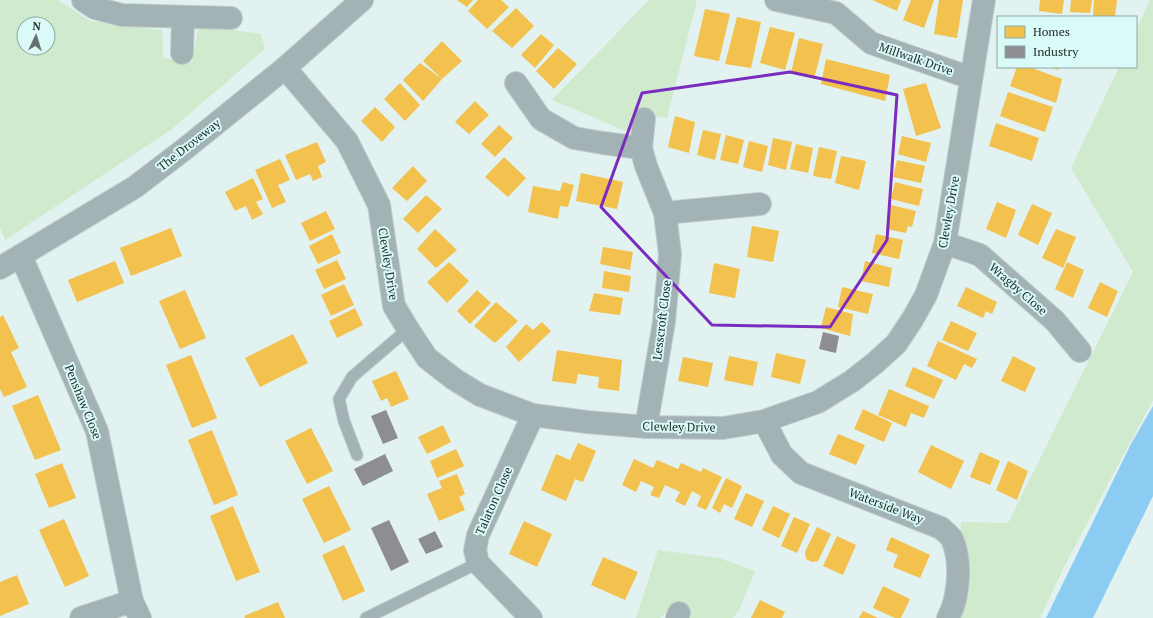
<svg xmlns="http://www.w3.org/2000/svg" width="1153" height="618" viewBox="0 0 1153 618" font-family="'PT Serif',serif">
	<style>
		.green { fill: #cfeacd; fill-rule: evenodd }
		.water { fill: #8cccf3 }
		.homes { fill: #f2c14e }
		.industry { fill: #8d8d92 }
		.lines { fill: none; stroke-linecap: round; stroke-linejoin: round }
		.service-casing { stroke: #c0cdcc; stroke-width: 13 }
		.minor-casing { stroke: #c0cdcc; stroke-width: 24 }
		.tertiary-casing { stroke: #c0cdcc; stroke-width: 24 }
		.service { stroke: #a2b2b5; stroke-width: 11 }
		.minor { stroke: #a2b2b5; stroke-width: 22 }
		.tertiary { stroke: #a2b2b5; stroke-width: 22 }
		.marked { fill: none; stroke: #7b2cbf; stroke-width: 3; stroke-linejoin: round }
		.labels { text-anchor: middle; stroke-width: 4; stroke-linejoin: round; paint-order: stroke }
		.street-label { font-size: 12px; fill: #202c2b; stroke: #d9faf6 }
	</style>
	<rect width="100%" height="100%" fill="#e1f2f0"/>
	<path class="green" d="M0,0H58L90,21L162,30L163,58L192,62L199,25L261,34L265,49L172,129L5,240L0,227ZM24,24H48V48H24Z
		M649,0H697L667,118L658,117L635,109L626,131L552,100Z
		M1150,0H1153V400L1066,563L1040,618H955L957,615L961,522L1008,523L1133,272L1071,168L1119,67H1136V30Z
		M658,550L719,558L755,571L740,608L733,618H690L684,608L673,606L660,618H636Z"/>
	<path class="water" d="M1153,406V496L1093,618H1046L1131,444Z"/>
	<path class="homes" d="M457,0H473L467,7Z
		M478,0H501L509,7L487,29L468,11Z
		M872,0H901L897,11Z
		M911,0H934L924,28L903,20Z
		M939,0H963L957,38L934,34Z
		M1040,0H1064L1062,14L1039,11Z
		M1071,0H1092L1090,13L1070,12Z
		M1094,0H1117L1115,17H1093Z
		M516,8L534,26L512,48L492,31Z
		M705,9L730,14L719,61L694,56Z
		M737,17L761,22L751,68L725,64Z
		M770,27L795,33L785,70L760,63Z
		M541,34L554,45L535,68L521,55Z
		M799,38L823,44L814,79L791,73Z
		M442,41L462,61L442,79L423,61Z
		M558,48L577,64L554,89L536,71Z
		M826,59L890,75L885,101L821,84Z
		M420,63L442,79L423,101L403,80Z
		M1017,67H1029L1062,79L1056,103L1010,86Z
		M1049,67H1059L1058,70Z
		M400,83L420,105L405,121L384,99Z
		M926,83L941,128L916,136L903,89Z
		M1008,92L1053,107L1045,132L1000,116Z
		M475,101L489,115L469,134L455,122Z
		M375,107L395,127L382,142L361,121Z
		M675,116L695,122L689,153L668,147Z
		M996,123L1039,138L1032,161L989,146Z
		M499,125L513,138L495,157L481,144Z
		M703,130L721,134L715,160L697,155Z
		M726,135L744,140L738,164L720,160Z
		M902,136L931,143L926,162L898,154Z
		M773,138L792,142L786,170L768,165Z
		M749,141L768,146L762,172L743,167Z
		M317,142L326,162L318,166L322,177L313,181L310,174L296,180L285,155Z
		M796,144L813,148L808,173L790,169Z
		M819,147L837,151L831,179L813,176Z
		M841,156L866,161L859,190L835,183Z
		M504,157L526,178L508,197L485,177Z
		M280,159L290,180L278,185L286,202L272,208L255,170Z
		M897,160L925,166L921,183L893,177Z
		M413,166L427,181L407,201L392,188Z
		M581,173L623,182L617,209L576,201Z
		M253,178L263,199L256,202L263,214L252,220L246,206L235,211L225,192Z
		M563,182L574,185L568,207L560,206L558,219L528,212L533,186L560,191Z
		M895,182L923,189L919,206L891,199Z
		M426,195L442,209L418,233L403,219Z
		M997,202L1016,210L1006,238L986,229Z
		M1032,204L1052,213L1038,245L1018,235Z
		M891,205L916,211L912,227L908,226L906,233L886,229Z
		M326,211L335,229L310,241L301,223Z
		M752,226L779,231L773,262L747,257Z
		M171,228L182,256L131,276L120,248Z
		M435,229L457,250L436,268L417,249Z
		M1056,229L1076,237L1063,268L1042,258Z
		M332,234L341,253L318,264L309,246Z
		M876,234L903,240L899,259L872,253Z
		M603,247L633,252L630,270L600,264Z
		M337,260L346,279L324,289L315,270Z
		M115,261L124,283L77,302L68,280Z
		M865,261L892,268L889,287L861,281Z
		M449,262L469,281L447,303L427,282Z
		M1067,262L1084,270L1073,298L1055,289Z
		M714,263L740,269L735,298L709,293Z
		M604,271L631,276L629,292L602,288Z
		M1100,282L1118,291L1107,317L1088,308Z
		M344,284L354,305L331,316L321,295Z
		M842,287L873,294L868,314L838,307Z
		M966,287L997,302L992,314L986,311L983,318L957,306Z
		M185,290L206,338L180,349L159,301Z
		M477,290L491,303L470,324L457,311Z
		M594,293L623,298L620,315L589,311Z
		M496,302L518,321L495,343L474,326Z
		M826,307L853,314L850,336L821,328Z
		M355,308L363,325L337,338L329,321Z
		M3,315L19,348L11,352L27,387L4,397L0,389V317Z
		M951,321L977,333L968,351L942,340Z
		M542,322L551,331L519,362L506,347L526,324L533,330Z
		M293,334L308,363L260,387L245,358Z
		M938,341L977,359L972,368L964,364L956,380L927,366Z
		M557,350L622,360L619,391L598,388L599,377L578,374L576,384L552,381Z
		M776,353L806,360L800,384L771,377Z
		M191,355L217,418L192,428L166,365Z
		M729,356L758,362L753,386L724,380Z
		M1013,356L1036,368L1025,392L1001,381Z
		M683,357L713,363L708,387L678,381Z
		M913,367L943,380L934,399L905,386Z
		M396,371L409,399L391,407L387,398L381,401L372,381Z
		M889,389L929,406L924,418L911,413L906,427L878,415Z
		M38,395L61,450L35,460L12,406Z
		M863,409L892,423L884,442L854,429Z
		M443,425L451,442L427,454L418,437Z
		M311,428L333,471L307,484L285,441Z
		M212,430L238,495L214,505L188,440Z
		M838,434L865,445L856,465L829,454Z
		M578,443L596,451L583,482L575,479L566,501L541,490L556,454L570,460Z
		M931,445L964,461L951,489L918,472Z
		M456,449L464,466L437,478L430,461Z
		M980,452L1000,461L990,485L970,477Z
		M634,459L653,468L657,460L678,469L681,463L701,472L703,468L722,477L706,510L697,506L701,496L692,491L685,506L675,501L680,492L665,485L659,498L650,495L654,487L641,481L636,492L622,485Z
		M1008,461L1028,471L1017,500L996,490Z
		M62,463L76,498L49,508L35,474Z
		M457,474L465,494L459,497L465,510L439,521L427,494L442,488L439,481Z
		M726,478L742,486L732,508L724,504L720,513L712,508Z
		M329,486L351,530L324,543L302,499Z
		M746,493L764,501L752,527L734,519Z
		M233,506L260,572L236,581L210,516Z
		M773,506L790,514L779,538L762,530Z
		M794,517L810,524L797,553L781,546Z
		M64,519L89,576L65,587L39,530Z
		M524,521L552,534L537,567L509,554Z
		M817,527L831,534L818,561L812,562L806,559L805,552Z
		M837,536L856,545L843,575L823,566Z
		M891,537L930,555L920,578L893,567L898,555L886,550Z
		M344,545L365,591L343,601L322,555Z
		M603,557L638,572L625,600L591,585Z
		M17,575L29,604L0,616V582Z
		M883,586L910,599L901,618H895L873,608Z
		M760,600L785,612L782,618H751Z
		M278,602L285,618H245L244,616Z
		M863,611L878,618H859Z"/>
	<path class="industry" d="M823,332L839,336L836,353L819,349Z
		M386,410L398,438L383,444L371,416Z
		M385,454L393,471L363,486L354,469Z
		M389,520L409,562L391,571L371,528Z
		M435,531L443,547L426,554L418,539Z"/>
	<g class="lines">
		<g class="service-casing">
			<path id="service" d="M357,455L344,421L339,399L352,377L408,329
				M366,618L478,563"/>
		</g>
		<g class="minor-casing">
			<path id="minor" d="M83,0L95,8L122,15L231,18
				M776,0L836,13L871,43L971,78
				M182,53L183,17
				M285,68L347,141L379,205L394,306L408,329L427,358L454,379L480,395L533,415L587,422L646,427L723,428L764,421L818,402L852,381L875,363L896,344L912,320L926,295L945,243L984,0
				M516,83L541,119L574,138L603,143L641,148L646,166L665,213L670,254L664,322L646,427
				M641,148L644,119
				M665,213L760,204
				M945,243L980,255L1055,321L1080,351
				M21,256L97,431L132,601L140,618
				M764,421L782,455L801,473L941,528C945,532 950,535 952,539C962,561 959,598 948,618
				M81,618L132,601
				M531,618L478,563L475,550L478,535L533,415
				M677,618L679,613"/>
		</g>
		<g class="tertiary-casing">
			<path id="tertiary" d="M0,268L135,187L186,148L285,68L362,0"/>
		</g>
		<use href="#service" class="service"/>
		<use href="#minor" class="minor"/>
		<use href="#tertiary" class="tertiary"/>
	</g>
	<path class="marked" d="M790,72L897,95L887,240L830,327L712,325L601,207L642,93Z"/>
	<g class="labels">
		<g class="street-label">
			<text transform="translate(916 59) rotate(19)" y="4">Millwalk Drive</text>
			<text transform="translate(189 145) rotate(-38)" y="4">The Droveway</text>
			<text transform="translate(949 212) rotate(-80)" y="4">Clewley Drive</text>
			<text transform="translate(388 264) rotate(81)" y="4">Clewley Drive</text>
			<text transform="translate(1018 289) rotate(41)" y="4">Wragby Close</text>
			<text transform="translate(662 320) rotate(-83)" y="4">Lesscroft Close</text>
			<text transform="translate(83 402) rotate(68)" y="4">Penshaw Close</text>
			<text transform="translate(679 427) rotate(1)" y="4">Clewley Drive</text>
			<text transform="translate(494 501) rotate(-66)" y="4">Talaton Close</text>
			<text transform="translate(886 506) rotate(21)" y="4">Waterside Way</text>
		</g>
	</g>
	<rect x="997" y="16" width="140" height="52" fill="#d9faf6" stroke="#8fa8a5"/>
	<rect x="1005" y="26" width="20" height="12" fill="#f2c14e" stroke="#8fa8a5"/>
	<text x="1033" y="36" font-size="12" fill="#202c2b">Homes</text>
	<rect x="1005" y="46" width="20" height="12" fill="#8d8d92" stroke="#8fa8a5"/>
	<text x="1033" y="56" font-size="12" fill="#202c2b">Industry</text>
	<g transform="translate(36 36) rotate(4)"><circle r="19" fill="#d9faf6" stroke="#8fa8a5"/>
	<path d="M0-3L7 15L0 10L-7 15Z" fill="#647170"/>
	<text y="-6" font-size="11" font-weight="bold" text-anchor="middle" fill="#202c2b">N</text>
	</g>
</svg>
